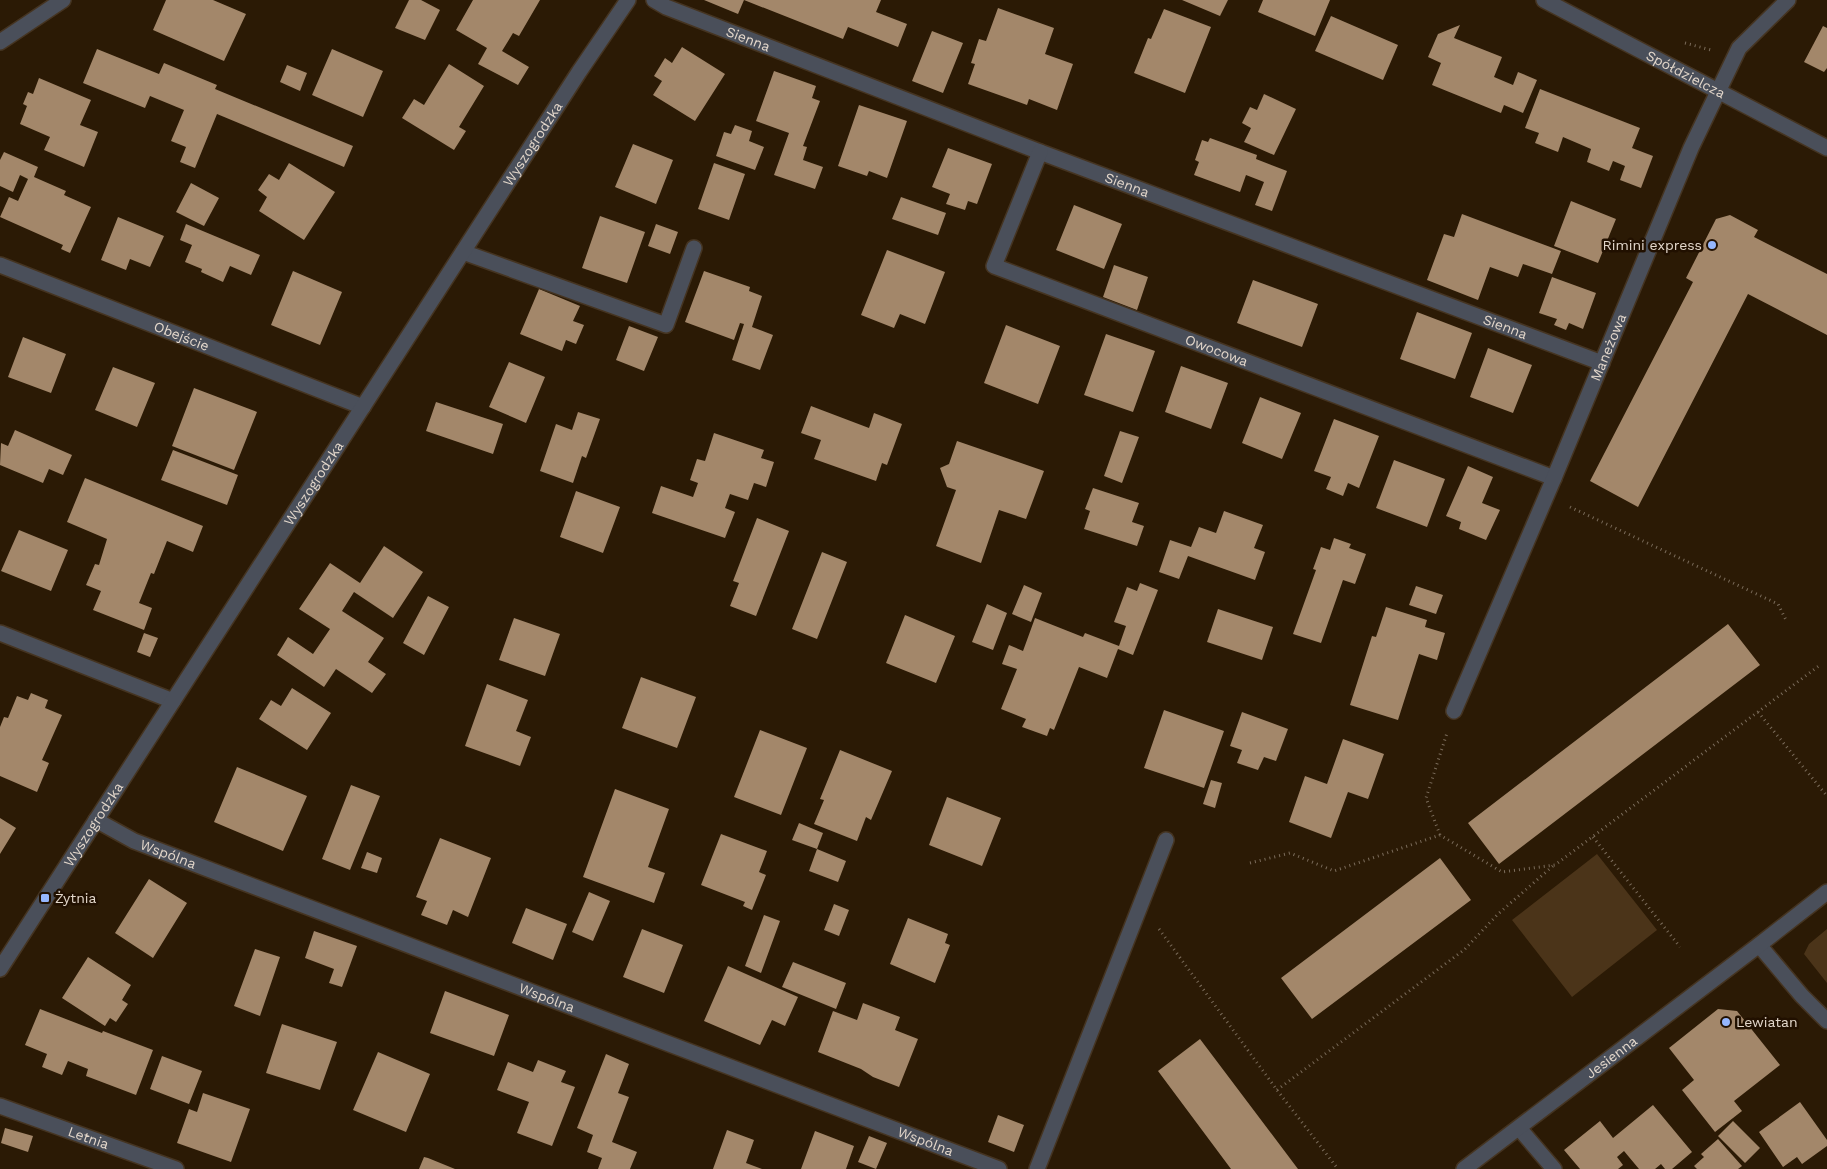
<svg xmlns="http://www.w3.org/2000/svg" width="1827" height="1169" viewBox="0 0 1827 1169" font-family="'Work Sans',sans-serif">
	<style>
		.green { fill: #4b3419 }
		.building { fill: #a3876a }
		.lines { fill: none; stroke-linecap: round; stroke-linejoin: round }
		.minor-casing { stroke: #453421; stroke-width: 18 }
		.path { stroke: #7b6c5b; stroke-width: 3; stroke-dasharray: 1 4; stroke-linecap: butt }
		.minor { stroke: #4a4f5a; stroke-width: 15 }
		.poi-dot { fill: #95b6fd; stroke: #211000; stroke-width: 2 }
		.labels { text-anchor: middle; stroke-width: 5; stroke-linejoin: round; paint-order: stroke }
		.street-label { font-size: 14px; fill: #e3d7cb; stroke: #211000 }
		.poi-label { font-size: 14px; fill: #e3d7cb; stroke: #211000; text-anchor: start }
	</style>
	<rect width="100%" height="100%" fill="#2b1a05"/>
	<path class="green" d="M1597,854L1657,930L1572,997L1512,920Z
		M1827,929V983L1804,954L1809,944Z"/>
	<path class="building" d="M166,0H213L246,14L224,61L153,30Z
		M409,0H421L440,10L425,40L395,28Z
		M473,0H540L519,36L513,33L502,51L529,67L518,85L478,64L487,48L456,30Z
		M704,0H881L876,12L907,24L898,47L848,27L843,39L744,0L738,14Z
		M1182,0H1228L1220,16Z
		M1263,0H1330L1315,36L1258,12Z
		M998,8L1054,28L1045,54L1073,64L1057,110L1029,99L1027,105L968,84L975,64L971,63L979,39L986,41Z
		M1164,9L1211,27L1185,93L1134,73L1148,38L1151,39Z
		M1331,16L1398,45L1383,80L1315,51Z
		M1460,25L1454,38L1502,57L1494,77L1513,85L1518,72L1537,80L1523,113L1504,105L1501,113L1432,85L1441,63L1428,57L1438,34Z
		M1823,26L1827,28V68L1824,72L1804,62Z
		M932,31L963,43L943,93L912,81Z
		M682,47L725,74L695,121L653,95L662,81L654,76L665,58L672,63Z
		M97,49L159,74L164,63L217,85L215,89L353,146L344,167L217,114L195,168L180,162L186,147L171,141L184,110L150,96L145,108L83,83Z
		M332,49L383,71L363,117L312,95Z
		M449,64L484,86L459,127L466,131L454,150L402,118L414,99L424,105Z
		M287,65L307,73L300,91L280,82Z
		M774,71L816,86L812,98L820,101L803,146L807,147L803,160L823,167L815,189L774,175L789,133L756,121Z
		M39,78L91,100L80,125L98,132L84,167L44,150L50,137L20,124L27,106L23,104L28,92L33,94Z
		M1540,89L1640,128L1632,148L1653,156L1641,188L1620,180L1625,166L1613,161L1609,171L1587,162L1591,149L1563,137L1558,152L1535,143L1539,133L1525,128Z
		M1264,94L1296,109L1274,155L1244,142L1251,128L1242,123L1250,107L1257,110Z
		M859,105L907,121L887,178L869,171L867,176L838,166Z
		M735,125L752,131L749,141L764,147L755,170L716,156L724,132L731,134Z
		M1210,138L1257,155L1256,159L1287,171L1272,211L1255,205L1264,182L1246,175L1240,192L1194,175L1199,162L1195,160L1202,140L1208,142Z
		M633,144L673,160L656,204L615,187Z
		M948,148L992,164L977,204L968,201L965,210L946,204L950,194L932,187Z
		M4,152L38,167L34,177L66,191L64,195L91,207L70,253L61,249L63,245L0,217L9,197L18,201L28,179L20,175L13,192L0,186V160Z
		M289,163L335,192L304,240L259,211L267,197L258,190L269,174L279,180Z
		M714,163L745,174L729,220L698,209Z
		M191,183L219,198L204,226L176,212Z
		M901,197L946,213L938,235L892,219Z
		M1571,201L1616,219L1598,263L1554,246Z
		M1074,205L1122,224L1104,269L1056,250Z
		M1462,214L1561,251L1552,274L1523,264L1518,277L1490,267L1478,300L1427,280L1444,234L1454,237Z
		M1730,215L1758,230L1754,237L1827,274V335L1748,294L1638,507L1590,481L1693,282L1686,278L1716,219Z
		M600,216L645,232L627,283L582,268Z
		M118,217L164,236L150,267L130,259L126,270L101,260Z
		M186,224L260,255L251,275L230,266L223,282L201,272L202,269L185,262L192,245L180,240Z
		M656,224L678,232L670,254L648,246Z
		M887,250L945,272L925,324L900,314L894,328L861,315Z
		M1114,265L1148,277L1137,310L1103,297Z
		M293,271L342,292L320,345L271,325Z
		M704,271L750,287L749,291L762,296L752,327L773,335L760,370L732,360L744,324L740,323L734,340L685,322Z
		M1552,277L1596,293L1583,329L1569,323L1566,330L1554,325L1557,319L1539,313Z
		M1253,280L1318,304L1302,347L1237,323Z
		M539,289L580,306L573,321L584,325L576,344L566,340L562,351L520,334Z
		M1417,312L1472,333L1455,379L1400,359Z
		M1006,325L1060,346L1038,404L984,383Z
		M629,326L658,337L644,371L616,360Z
		M1106,334L1155,351L1133,412L1084,395Z
		M23,337L66,354L51,393L8,377Z
		M1488,348L1532,365L1513,413L1470,397Z
		M509,362L545,377L526,423L489,407Z
		M1181,366L1228,383L1211,429L1165,412Z
		M113,367L155,383L137,427L95,410Z
		M194,388L257,412L234,470L172,446Z
		M1260,397L1301,413L1282,459L1242,443Z
		M436,402L503,424L493,454L426,431Z
		M811,406L869,428L874,413L902,424L887,465L882,463L876,481L814,459L821,440L801,433Z
		M578,412L600,419L586,458L582,456L573,483L540,471L556,424L572,430Z
		M1334,419L1379,436L1359,488L1348,483L1343,496L1326,489L1331,477L1314,471Z
		M15,430L72,455L63,475L49,469L43,483L0,465L1,443L8,446Z
		M1120,431L1139,437L1122,483L1104,476Z
		M714,433L764,450L761,458L774,462L766,487L754,483L748,500L730,494L725,508L735,512L725,538L652,513L661,486L693,497L698,483L690,480L697,459L705,461Z
		M957,441L1044,471L1026,519L999,510L981,563L936,546L956,490L947,487L940,468L949,464Z
		M173,450L238,475L227,505L161,480Z
		M1394,460L1445,479L1427,527L1376,508Z
		M1468,466L1493,477L1482,503L1500,510L1486,540L1459,529L1461,522L1446,516Z
		M85,478L203,526L193,552L167,541L154,574L151,573L139,603L152,608L144,630L93,610L101,591L86,585L95,564L99,565L107,539L67,522Z
		M1093,488L1139,503L1132,522L1144,526L1137,546L1084,529L1090,511L1085,509Z
		M576,491L620,507L603,553L560,537Z
		M1224,511L1263,525L1254,548L1265,552L1255,580L1188,556L1179,579L1159,572L1170,540L1191,547L1199,527L1216,533Z
		M757,518L789,531L756,616L730,606L739,583L733,581Z
		M19,530L68,550L51,591L1,571Z
		M1334,538L1351,544L1349,548L1366,554L1355,584L1343,580L1321,643L1293,634L1316,570L1313,569L1321,547L1330,550Z
		M384,546L423,572L393,618L354,592L342,611L384,638L368,662L386,674L372,693L336,669L324,687L277,655L288,637L313,654L330,629L299,609L330,563L360,583Z
		M822,552L847,562L817,639L792,629Z
		M1140,583L1158,590L1133,655L1118,649L1107,678L1079,667L1054,730L1050,728L1047,736L1022,727L1026,719L1001,709L1017,669L1002,664L1009,645L1023,651L1035,618L1083,637L1085,633L1119,646L1126,626L1114,622L1127,587L1137,591Z
		M1024,585L1042,593L1031,622L1012,614Z
		M1416,586L1443,595L1436,614L1409,605Z
		M428,596L449,607L424,655L403,643Z
		M987,604L1007,613L993,650L972,642Z
		M1386,607L1427,620L1425,627L1445,633L1437,660L1419,654L1398,720L1350,705L1372,636L1376,637Z
		M1218,609L1273,627L1262,660L1207,642Z
		M905,615L955,636L936,683L886,663Z
		M514,618L560,634L545,676L499,660Z
		M1728,624L1760,665L1499,864L1468,823Z
		M144,633L158,638L150,657L137,652Z
		M641,677L696,697L677,748L622,728Z
		M487,684L528,700L516,731L531,737L520,766L465,746Z
		M292,688L331,713L307,750L259,719L271,700L281,706Z
		M31,693L48,700L45,708L62,715L42,760L49,763L37,792L0,776V727L4,717L8,718L17,696L28,700Z
		M1164,710L1224,731L1204,788L1144,768Z
		M1242,712L1288,729L1276,761L1264,757L1258,770L1237,763L1242,750L1230,746Z
		M760,730L807,748L781,815L734,797Z
		M1343,739L1384,754L1368,799L1348,792L1331,838L1289,822L1305,776L1327,784Z
		M840,750L892,771L871,820L866,817L857,841L814,824L824,800L820,799Z
		M237,767L307,796L283,851L214,822Z
		M1211,780L1222,783L1215,808L1203,804Z
		M351,785L380,796L350,870L322,859Z
		M615,789L669,809L648,867L665,873L654,903L583,877Z
		M947,797L1001,818L982,866L929,845Z
		M0,818L16,828L0,854Z
		M799,823L823,833L817,849L792,840Z
		M721,834L767,851L759,872L766,875L752,910L743,906L745,902L701,885Z
		M440,838L491,858L468,917L453,910L447,925L421,915L427,901L416,897Z
		M817,849L846,861L838,882L809,871Z
		M367,852L382,858L377,873L361,868Z
		M1440,858L1471,900L1312,1019L1281,978Z
		M149,879L187,903L153,958L115,933Z
		M589,892L610,901L593,941L572,932Z
		M834,904L849,910L839,936L824,930Z
		M526,908L567,924L553,960L512,943Z
		M764,915L780,921L761,973L745,966Z
		M908,918L948,934L945,943L950,945L935,983L890,964Z
		M642,929L683,945L664,993L623,977Z
		M314,931L357,946L342,987L329,983L334,969L305,958Z
		M255,949L280,957L260,1016L234,1006Z
		M88,957L131,985L122,1000L128,1004L116,1022L110,1018L105,1026L62,998Z
		M793,962L846,983L836,1009L782,987Z
		M728,966L798,997L785,1026L772,1020L760,1045L704,1021Z
		M445,991L509,1015L494,1056L430,1033Z
		M863,1003L900,1017L895,1030L918,1039L899,1087L873,1077L861,1069L818,1052L833,1011L857,1020Z
		M40,1009L102,1033L103,1031L153,1050L136,1095L86,1076L88,1069L68,1061L62,1075L42,1067L47,1054L25,1045Z
		M1718,1009L1737,1011L1780,1065L1734,1101L1742,1111L1715,1132L1682,1090L1694,1080L1669,1048Z
		M282,1024L337,1042L320,1090L266,1073Z
		M1200,1039L1298,1169H1231L1158,1071Z
		M378,1052L430,1074L406,1132L353,1110Z
		M606,1054L629,1064L618,1093L629,1097L612,1142L637,1152L630,1169H598L602,1158L587,1152L593,1135L577,1128Z
		M162,1056L202,1071L189,1104L150,1089Z
		M538,1060L566,1071L561,1082L575,1087L552,1146L517,1133L529,1102L497,1090L508,1062L533,1072Z
		M203,1093L250,1109L231,1162L177,1143L189,1109L197,1112Z
		M1800,1102L1827,1140V1146L1802,1164L1797,1157L1783,1167L1759,1132Z
		M1653,1105L1692,1152L1672,1169H1665L1661,1164L1655,1169H1639L1624,1151L1617,1157L1623,1165L1618,1169H1580L1564,1150L1600,1121L1613,1138Z
		M998,1115L1024,1125L1014,1152L988,1142Z
		M1733,1121L1760,1148L1745,1163L1718,1136Z
		M5,1128L33,1136L28,1152L1,1143Z
		M727,1130L754,1140L746,1163L762,1169H713Z
		M815,1131L854,1146L846,1169H801Z
		M869,1136L887,1143L876,1169L858,1162Z
		M1718,1139L1742,1166L1738,1169H1697L1694,1166L1704,1157L1701,1154Z
		M424,1157L428,1158L455,1169H419Z"/>
	<g class="lines">
		<g class="minor-casing">
			<g id="minor">
				<path id="s1" d="M654,0L666,7L1040,152L1602,363"/>
				<path id="s2" d="M1544,0L1827,148"/>
				<path d="M0,42L63,0"/>
				<path id="s3" d="M1040,152L994,266L1554,478"/>
				<path d="M463,252L666,325L694,248"/>
				<path id="s4" d="M0,265L363,407"/>
				<path d="M0,633L173,701"/>
				<path id="s5" d="M1454,711L1554,478L1691,148L1739,48L1788,0"/>
				<path id="s6" d="M96,820L134,841L999,1169"/>
				<path d="M1759,945L1802,996L1827,1021"/>
				<path id="s7" d="M0,969L579,72L628,0"/>
				<path id="s8" d="M0,1106L176,1169"/>
				<path d="M1519,1128L1554,1169"/>
				<path d="M1037,1169L1166,840"/>
				<path id="s9" d="M1464,1169L1759,945L1827,892"/>
			</g>
		</g>
		<path class="path" d="M1685,43L1711,50
			M1570,507L1778,604L1786,620
			M1758,712L1827,796
			M1440,835L1426,798L1447,733
			M1593,837L1680,947
			M1250,863L1290,853L1334,871L1440,835L1502,872L1555,865L1820,665
			M1159,929L1277,1090L1338,1169
			M1277,1090L1464,950L1498,914L1554,865"/>
		<use href="#minor" class="minor"/>
	</g>
	<g class="poi-dot">
		<circle cx="1712" cy="245" r="5"/>
		<rect x="40" y="893" width="10" height="10" rx="2.5"/>
		<circle cx="1726" cy="1022" r="5"/>
	</g>
	<g class="labels">
		<g class="street-label">
			<text dy="5" stroke="none"><textPath href="#s1" startOffset="102">Sienna</textPath></text>
			<text dy="5" stroke="none"><textPath href="#s2" startOffset="160">Spółdzielcza</textPath></text>
			<text dy="5" stroke="none"><textPath href="#s7" startOffset="982">Wyszogrodzka</textPath></text>
			<text dy="5" stroke="none"><textPath href="#s1" startOffset="508">Sienna</textPath></text>
			<text dy="5" stroke="none"><textPath href="#s1" startOffset="912">Sienna</textPath></text>
			<text dy="5" stroke="none"><textPath href="#s4" startOffset="195">Obejście</textPath></text>
			<text dy="5" stroke="none"><textPath href="#s5" startOffset="395">Maneżowa</textPath></text>
			<text dy="5" stroke="none"><textPath href="#s3" startOffset="361">Owocowa</textPath></text>
			<text dy="5" stroke="none"><textPath href="#s7" startOffset="578">Wyszogrodzka</textPath></text>
			<text dy="5" stroke="none"><textPath href="#s7" startOffset="172">Wyszogrodzka</textPath></text>
			<text dy="5" stroke="none"><textPath href="#s6" startOffset="80">Wspólna</textPath></text>
			<text dy="5" stroke="none"><textPath href="#s6" startOffset="485">Wspólna</textPath></text>
			<text dy="5" stroke="none"><textPath href="#s9" startOffset="185">Jesienna</textPath></text>
			<text dy="5" stroke="none"><textPath href="#s8" startOffset="94">Letnia</textPath></text>
			<text dy="5" stroke="none"><textPath href="#s6" startOffset="890">Wspólna</textPath></text>
		</g>
		<g class="poi-label">
			<text x="1702" y="250" text-anchor="end">Rimini express</text>
			<text x="55" y="903">Żytnia</text>
			<text x="1736" y="1027">Lewiatan</text>
		</g>
	</g>
</svg>
